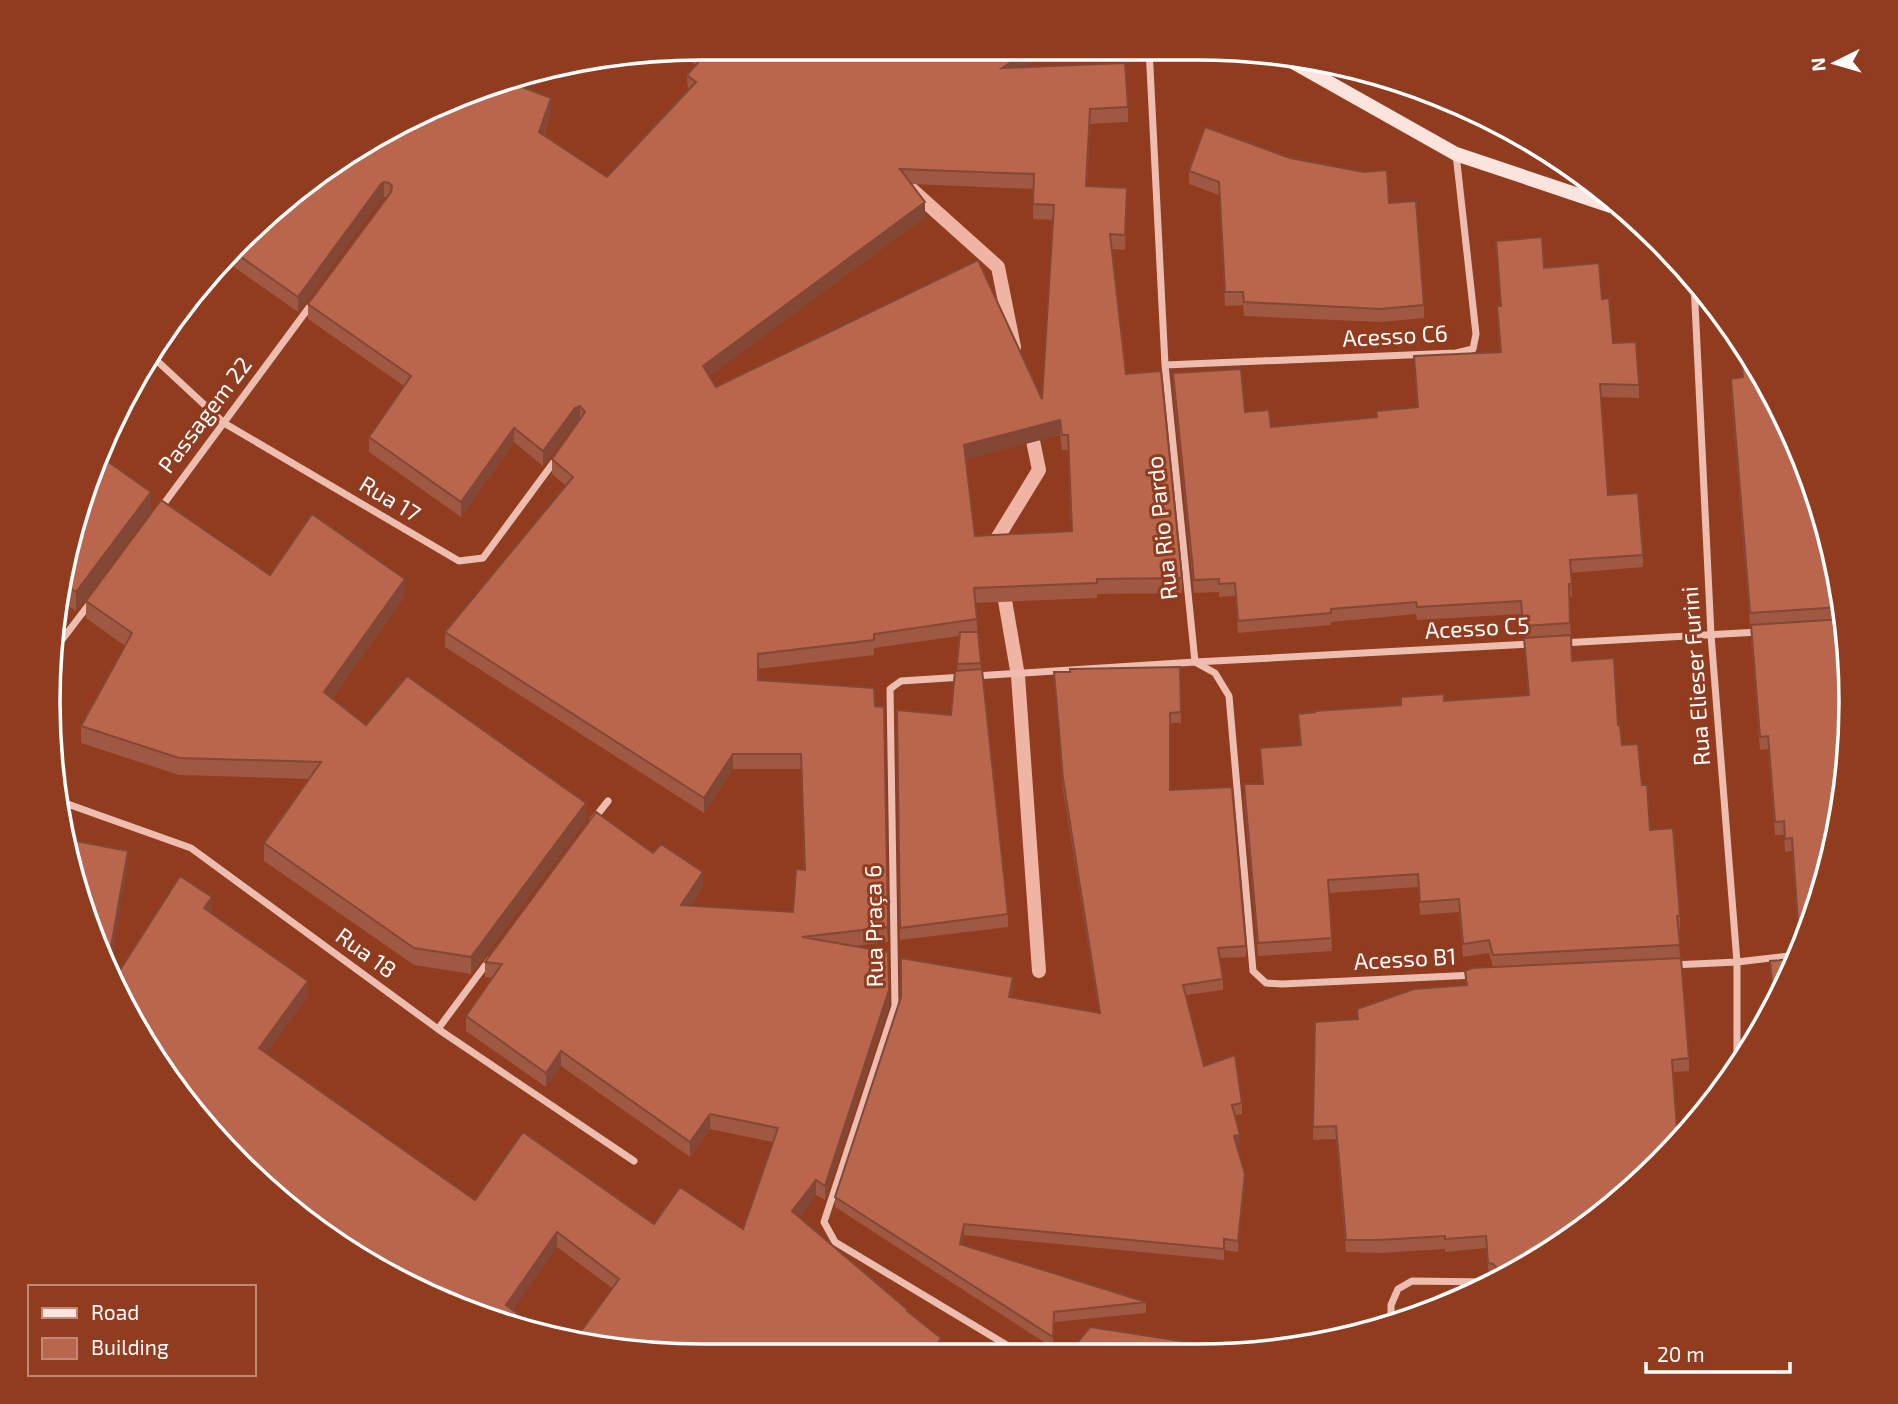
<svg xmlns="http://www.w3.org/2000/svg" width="1898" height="1404" viewBox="0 0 1898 1404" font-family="'Exo 2',sans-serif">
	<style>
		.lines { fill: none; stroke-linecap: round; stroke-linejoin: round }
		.stream { stroke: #efb4a4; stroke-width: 14 }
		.street { stroke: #edbeb0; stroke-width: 7 }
		.secondary { stroke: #fae4dd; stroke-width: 14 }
		.wall { fill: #9f5841; fill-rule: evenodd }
		.shaded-wall { fill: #824735 }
		.building { fill: #b9664c; stroke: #824735; stroke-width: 2; fill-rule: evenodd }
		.labels { text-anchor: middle; stroke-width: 6; stroke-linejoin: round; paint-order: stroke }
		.street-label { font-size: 23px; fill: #fff; stroke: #913b1f }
		.rim { fill: none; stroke: #fff; stroke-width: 3.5 }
	</style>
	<rect width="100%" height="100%" fill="#913b1f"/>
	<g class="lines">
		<path class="stream" d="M910,188L998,267L1014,347
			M996,552L995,542L1039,470L1030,426
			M1002,583L1018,676L1039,971"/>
		<path class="street" d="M1149,48L1165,365L1195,662
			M1312,72L1329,63
			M1694,283L1711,635L1737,962V1066
			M154,358L224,423L459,561L483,558L556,459
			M1165,365L1456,353L1473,349L1476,334L1456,154
			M160,509L313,302
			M1562,643L1759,632
			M55,649L90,603
			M1195,662L1215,673L1229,696L1253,971L1266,983L1282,984L1475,975
			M975,676L1195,662L1532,644
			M963,677L901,681L890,689L895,1006L824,1222L835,1242L1020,1353
			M62,802L191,848L438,1029L634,1161
			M593,820L608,801
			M1672,965L1737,962L1797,955
			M438,1029L490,959
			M1391,1322V1305L1398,1289L1412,1281L1490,1282"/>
		<path class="secondary" d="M1282,56L1456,154L1611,206"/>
	</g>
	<path class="wall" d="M702,47L1053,48L1025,67L1128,107V122L1090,124L1087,186L1127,203L1125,250L1112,249L1126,374L1182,578V593L1097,594V598L975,603L981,669L1008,914V927L900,940L897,710L951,715L957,671L959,636L874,648V655L758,669V680L875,706L888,942L853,946L889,1005L825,1200L816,1195L799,1217L908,1311L941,1353L612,1288L557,1247L271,1195L211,913L308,996L266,1053L475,1200L654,1224L743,1229L773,1142L710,1129L690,1157L561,1066L546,1087L466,1031V1016L493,978L485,977V962L703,887L691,905L793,912L804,870L801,769H733L704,813L445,647V632L566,486L552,474V459L578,422L575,423L543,466L514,442L461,517L369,452V437L404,386L308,319V304L387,197H384L381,199L298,312L224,260L239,239L515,85L551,113L544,134L607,177L688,90L687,75L696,65L674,51ZM912,184L1033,189V219L1053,220L1042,399L716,387L709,376L925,217ZM1060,435L1062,450H1068L1071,531L975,536L965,459Z
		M1189,171L1389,203L1424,305V318L1380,322L1244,316L1243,305L1225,306L1219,195L1189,184Z
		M1496,241L1602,299L1613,343L1639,385V398L1601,397L1608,495L1643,555V567L1571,573L1572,597H1569L1572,661L1618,725L1622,745L1642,785L1650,830L1680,916V929H1678L1680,958L1689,1058V1071L1673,1072L1678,1144L1594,1222L1489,1276L1486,1248L1445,1252V1249L1380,1253L1346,1252L1336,1139L1313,1140V1127L1357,1019V1009L1466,985L1465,971L1493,967L1489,953L1463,957L1459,912L1420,915L1418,887L1329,893L1332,951L1258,956L1244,798V784H1262L1260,748L1300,746L1298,714L1401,705V697L1444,701L1528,695L1524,639H1523L1521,614L1417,620L1416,614L1331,622V625L1238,633L1235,596L1219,597V592L1194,593L1173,386V373L1271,427L1376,417V411L1417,407L1414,356L1500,352L1497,319V306H1500Z
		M1740,342L1829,533L1849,660L1816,913L1799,950L1792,851L1785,852L1784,835H1775L1768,749L1760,750L1751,638V626H1750L1731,392V379L1742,378Z
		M151,510L76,611L58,599L60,575Z
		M270,575L405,596L332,698L366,725L586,820L471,974L414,965L264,861V843L309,779L179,775L81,743V726L125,646L86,618V601Z
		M1180,667L1181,723H1170V790L1246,946V957L1220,958L1223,979V990L1186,995L1204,1066L1242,1103V1114L1235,1115L1240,1146H1237L1245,1185L1238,1252L1224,1250V1260L964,1235L962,1245L1146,1302V1313L1054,1322L1053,1348L835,1207V1197L1013,988L1011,997L1099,1013L1063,790L1054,672Z
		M1795,959L1773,1008L1770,961Z"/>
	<path class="shaded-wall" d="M1032,48H1053L1002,83V68Z
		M519,75L509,97V82L511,79Z
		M551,98V113L539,147V132Z
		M384,182V197L381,199L298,312V297L381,184Z
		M925,202V217L703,381V366Z
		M580,406V421L575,423L543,466V451L575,408Z
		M1060,420V435L964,460V445Z
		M514,428V442L461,517V502Z
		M151,492V510L76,611V592Z
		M405,579V596L324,709V692Z
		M733,754V769L704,813V798Z
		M586,803V820L471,974V957Z
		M128,851V866L109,973L107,969Z
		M703,872V887L681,920V905Z
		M212,897V912L204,923V908Z
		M1013,977V988L1009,1007V997Z
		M308,981V996L259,1063V1048Z
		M889,990V1005L825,1200V1186Z
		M561,1051V1066L546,1087V1073Z
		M710,1114V1129L690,1157V1142Z
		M1240,1135V1146L1234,1147V1136Z
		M1245,1174V1185L1238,1252V1241Z
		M816,1180V1195L792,1226V1211Z
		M964,1224V1235L960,1255V1244Z
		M557,1232V1247L506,1320V1305Z
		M941,1338V1353H932Z"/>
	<path class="building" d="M702,47L1032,48L1002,68L1125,63L1128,107L1090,109L1086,186L1127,188L1125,235L1110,234L1126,374L1161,371L1182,578L1097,579V583L974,588L977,619L874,634V640L758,654V680L874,688L875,706L884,707L888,927L802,937L888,952L889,990L825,1186L816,1180L792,1211L908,1310L907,1311L941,1338L932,1353L659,1355L574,1341L619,1279L557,1232L506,1305L550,1337L532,1334L375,1269L271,1195L182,1100L113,981L180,876L212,897L204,908L308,981L259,1048L475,1200L523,1132L654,1224L680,1187L743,1229L778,1128L710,1114L690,1142L561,1051L546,1073L466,1016L502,964L485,962L596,812L653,853L661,844L703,872L681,905L793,912L796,869L805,870L801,754H733L704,798L445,632L573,477L552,459L585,412L580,406L575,408L543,451L514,428L461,502L369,437L411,376L308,304L391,192L392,186L389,183L384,182L381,184L298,297L231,250L239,239L374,135L511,79L509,82L551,98L539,132L607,177L696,82L687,75L704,56L693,48ZM900,169L1034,174L1033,204L1054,205L1042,399L978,260L716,387L703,366L925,202ZM1060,420L1062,435H1068L1072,531L975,536L964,445Z
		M1205,127L1290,158L1364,172L1387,170L1389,203L1416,201L1424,305L1380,309L1244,302L1243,292H1225L1219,182L1189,171Z
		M1542,237L1544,268L1599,263L1602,299L1609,298L1613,343L1636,342L1639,385L1600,384L1608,495L1638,493L1643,555L1570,560L1572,584H1569L1570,623L1523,626L1521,601L1417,607L1416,602L1331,609V613L1238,621L1235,583L1219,584V579L1194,580L1173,373L1241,369L1245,412L1269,410L1271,427L1377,417L1376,411L1418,407L1414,356L1501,352L1497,306H1501L1496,241Z
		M1740,343L1783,413L1829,533L1841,607L1750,613L1731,379L1743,377Z
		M100,456L151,492L76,592L59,581L60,575Z
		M161,500L270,575L312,514L405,579L324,692L366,725L407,676L586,803L471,957L414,948L264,843L321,762L179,758L81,726L132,633L86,601Z
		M1843,619L1849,660L1845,788L1816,913L1803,942L1799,936L1792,838L1785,839L1784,821L1775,822L1768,736L1760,737L1751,625Z
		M960,632H978L981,663L957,664Z
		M1571,635L1572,661L1614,658L1618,725H1620L1622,745L1638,744L1642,785H1647L1650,830L1673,828L1680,916H1677L1680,945L1493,955L1489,940L1463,944L1459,899L1420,902L1418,874L1328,880L1332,938L1258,943L1244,784H1263L1260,748L1301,745L1298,714L1315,712V711L1401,705V697L1444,694V701L1529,695L1524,638Z
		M1180,667L1181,712L1170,713V790L1232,787L1246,946L1218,948L1223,979L1183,985L1204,1066L1235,1055L1242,1103L1232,1105L1240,1135L1234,1136L1245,1174L1238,1241L1224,1239V1249L964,1224L960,1244L1146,1302L1054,1312L1053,1337L835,1197L901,997V958L1013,977L1009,997L1100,1013L1063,779L1054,672H1070V669Z
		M982,669L1008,914L900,928L897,710L951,715L955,671Z
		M76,841L128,851L107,969L97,952L75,859Z
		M1681,958L1689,1058L1672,1060L1678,1144L1675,1146L1664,1147V1156L1594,1222L1489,1282V1275L1495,1273L1496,1267L1493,1264L1488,1263L1486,1236L1445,1239V1236L1380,1240H1346L1336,1126L1313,1127L1315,1022L1358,1019L1357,1009L1414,989L1467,985L1465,971L1472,968Z
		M1795,959L1774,1006L1770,961Z
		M1090,1327L1246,1351L1069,1353Z"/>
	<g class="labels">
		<g class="street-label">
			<text transform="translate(1395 336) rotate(-3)" y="8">Acesso C6</text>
			<text transform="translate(205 415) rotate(-53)" y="8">Passagem 22</text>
			<text transform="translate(390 499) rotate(31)" y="8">Rua 17</text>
			<text transform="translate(1162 528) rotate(-96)" y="8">Rua Rio Pardo</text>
			<text transform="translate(1477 628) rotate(-3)" y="8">Acesso C5</text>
			<text transform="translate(1696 676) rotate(-94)" y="8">Rua Elieser Furini</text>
			<text transform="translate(874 926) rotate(-91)" y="8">Rua Praça 6</text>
			<text transform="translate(366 953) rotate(36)" y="8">Rua 18</text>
			<text transform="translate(1405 959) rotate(-3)" y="8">Acesso B1</text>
		</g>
	</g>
	<path d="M0 0H1898V1404H0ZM702 60H1197A642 642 0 0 1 1839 702V702A642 642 0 0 1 1197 1344H702A642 642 0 0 1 60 702V702A642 642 0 0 1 702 60Z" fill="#913b1f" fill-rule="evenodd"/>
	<path class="rim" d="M702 60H1197A642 642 0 0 1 1839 702V702A642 642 0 0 1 1197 1344H702A642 642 0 0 1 60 702V702A642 642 0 0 1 702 60Z"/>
	<rect x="28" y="1285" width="228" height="91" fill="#913b1f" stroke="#bd8979" stroke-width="2"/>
	<rect x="42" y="1308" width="35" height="10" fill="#fae4dd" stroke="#bd8979" stroke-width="2"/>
	<text x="91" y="1320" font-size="21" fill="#ffffff">Road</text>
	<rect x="42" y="1338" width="35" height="21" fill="#b9664c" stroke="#bd8979" stroke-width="2"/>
	<text x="91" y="1355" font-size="21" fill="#ffffff">Building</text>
	<g transform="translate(1835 63) rotate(265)" stroke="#913b1f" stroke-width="5" paint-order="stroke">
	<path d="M0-5L12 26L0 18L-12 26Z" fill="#ffffff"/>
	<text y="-10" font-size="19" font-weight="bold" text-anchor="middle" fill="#ffffff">N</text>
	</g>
	<path d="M1646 1362v10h144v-10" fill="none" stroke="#ffffff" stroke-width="3.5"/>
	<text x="1657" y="1362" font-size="21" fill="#ffffff" stroke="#913b1f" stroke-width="5" paint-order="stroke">20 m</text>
</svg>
